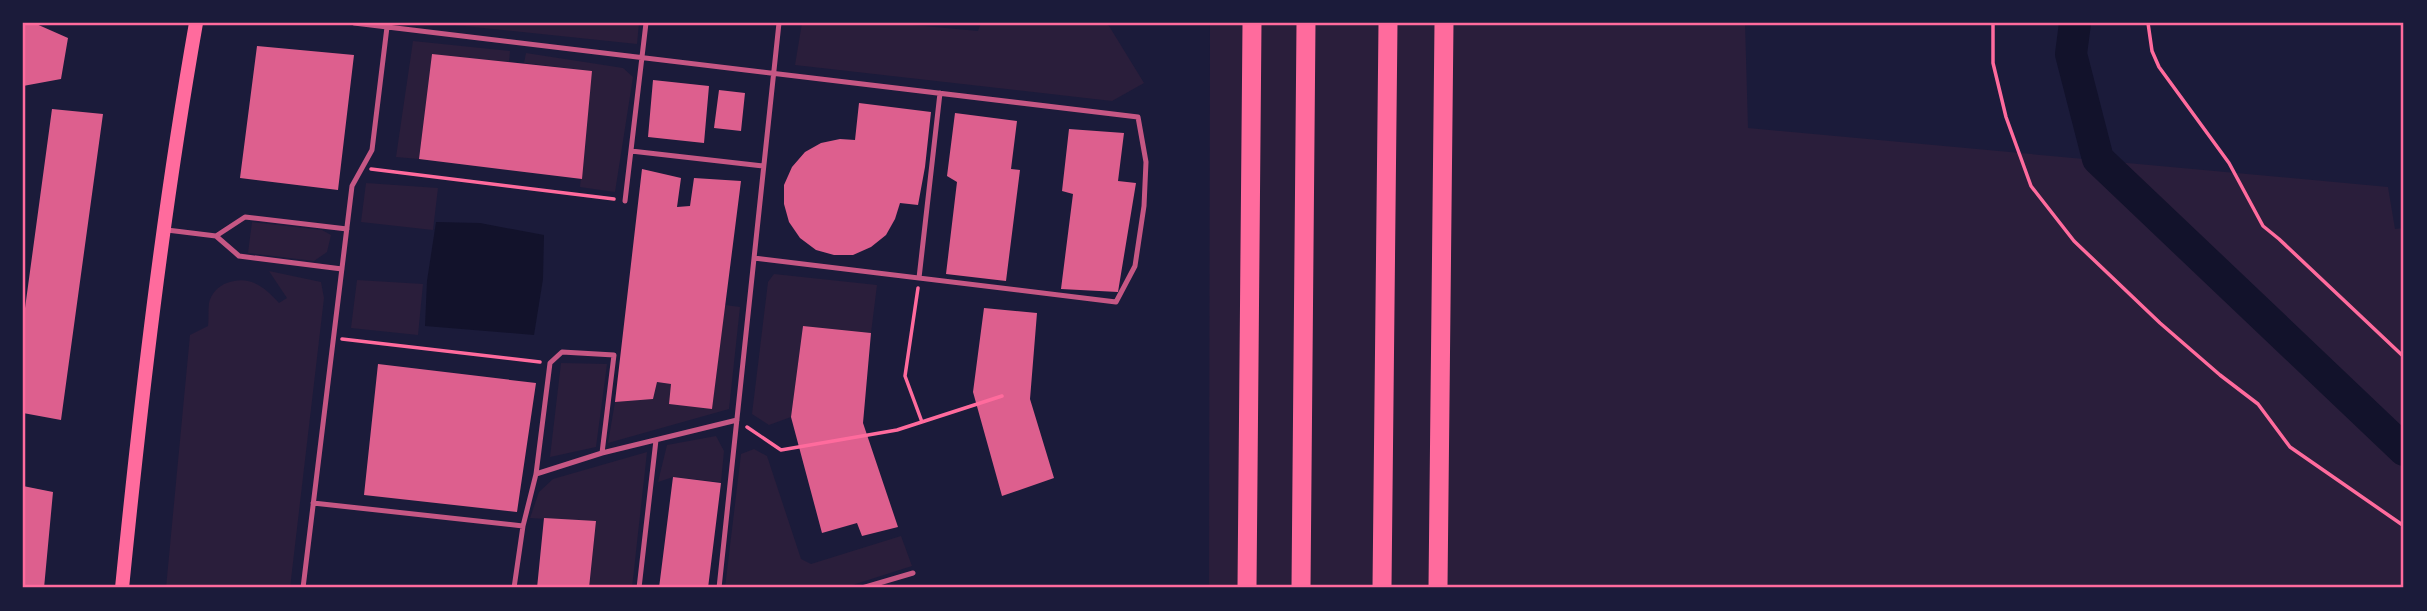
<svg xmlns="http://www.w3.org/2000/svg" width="2427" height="611" viewBox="0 0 2427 611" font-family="'Sofia Sans Condensed',sans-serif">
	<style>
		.green { fill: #2a1e3b }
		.water { fill: #12122b }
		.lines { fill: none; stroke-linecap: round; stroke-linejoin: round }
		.river { stroke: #12122b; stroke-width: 32 }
		.building { fill: #dd5f8e }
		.path { stroke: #ff6b9d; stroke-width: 3.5 }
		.service { stroke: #c65784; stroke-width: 5 }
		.secondary { stroke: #ff6b9d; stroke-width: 14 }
		.motorway { stroke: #ff6b9d; stroke-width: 19 }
		.neatline { fill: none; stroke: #ff6b9d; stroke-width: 2.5 }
	</style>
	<rect width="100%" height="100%" fill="#1b1b3a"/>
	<path class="green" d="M435,23H639L637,44Z
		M802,23H892L978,31L981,23H1105L1109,26L1144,83L1112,101L795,65Z
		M1210,23H1745L1748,128L2388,187L2395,229L2404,228V588H1209Z
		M413,41L510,51L509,62L432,54L419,159L396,157Z
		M526,53L623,68L633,77L615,192L580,187L592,71L524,63Z
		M366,183L438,188L433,230L361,222Z
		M252,222L322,230L331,235L327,252L314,261L248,253Z
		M269,271L321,282L324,298L290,588H166L190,335L208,326C209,319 208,311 209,303C211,294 218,286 227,283C249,275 264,286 279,303L287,298Z
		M774,274L877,285L871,333L803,326L791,417L769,425L752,414L768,282Z
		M357,280L423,284L418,335L351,328Z
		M725,305L740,307L729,409L608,443L615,402L653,399L657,382L671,384L669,404L712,408Z
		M561,363L607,364L596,447L550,457Z
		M716,436L724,451L721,482L673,477L658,482L667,445Z
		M754,449L767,456L801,559L811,564L901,536L912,566L843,588H725L741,454Z
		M647,452L632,588H589L596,522L530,518L539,492L553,479Z"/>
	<path class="water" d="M436,222L480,223L544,235L543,279L534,335L425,326L427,281Z"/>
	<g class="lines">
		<path class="river" d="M2075,23L2071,54L2098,159L2404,450"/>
	</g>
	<path class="building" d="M23,23H34L68,38L61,79L23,86Z
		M257,46L354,55L338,190L240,178Z
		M432,54L592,71L582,179L419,159Z
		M653,80L709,86L704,143L648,137Z
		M719,90L745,93L741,131L714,128Z
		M859,103L931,112L925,167L918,205L900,203L895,219L886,235L871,247L853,255H834L816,250L800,238L789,222L784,204V185L792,167L805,152L821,143L840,139L855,140Z
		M52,109L103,114L61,420L23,413V323Z
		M955,113L1017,121L1011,169L1020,170L1006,281L946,274L957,182L947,176Z
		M1069,129L1124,133L1118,181L1136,183L1118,292L1061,289L1073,194L1062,191Z
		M642,169L681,178L677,207L690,206L694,178L741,181L712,409L669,404L671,384L657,382L653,399L615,402Z
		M984,308L1037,313L1030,399L1054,478L1002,496L973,392Z
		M803,326L871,333L863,423L898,527L862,536L857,523L822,533L791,417Z
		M378,364L536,383L517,512L364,495Z
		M673,477L721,483L708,588H659Z
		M23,486L53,492L44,588H23Z
		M544,518L596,521L589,588H537Z"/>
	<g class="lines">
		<path class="path" d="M1993,23V63L2006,117L2031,186L2074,241L2160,323L2220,375L2258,404L2290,447L2404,526
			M2148,23L2152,51L2159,67L2229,163L2263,226L2279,239L2404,357
			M371,169L614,199
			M918,288L905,376L922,422
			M342,339L540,362
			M747,427L781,450L897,430L1002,396"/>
		<path class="service" d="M354,23L1138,117L1146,162L1144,206L1135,266L1116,302L754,258
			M631,151L763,166
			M625,201L646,23
			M167,230L216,236L239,256L342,269
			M216,236L245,217L347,229
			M919,278L940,93
			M536,474L602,453L737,420
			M313,503L523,526
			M303,588L352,186L372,150L387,27
			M514,588L523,526L536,474L550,363L562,352L614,355L602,453
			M639,588L656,440
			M719,588L779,23
			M862,588L913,573"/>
		<path class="secondary" d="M122,588C141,399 163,210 196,23"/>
		<path class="motorway" d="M1247,588L1252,23
			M1301,588L1306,23
			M1382,588L1388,23
			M1438,588L1444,23"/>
	</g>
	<rect width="2427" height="611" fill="none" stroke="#1b1b3a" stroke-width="49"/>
	<rect x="24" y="24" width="2378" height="562" class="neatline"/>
</svg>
